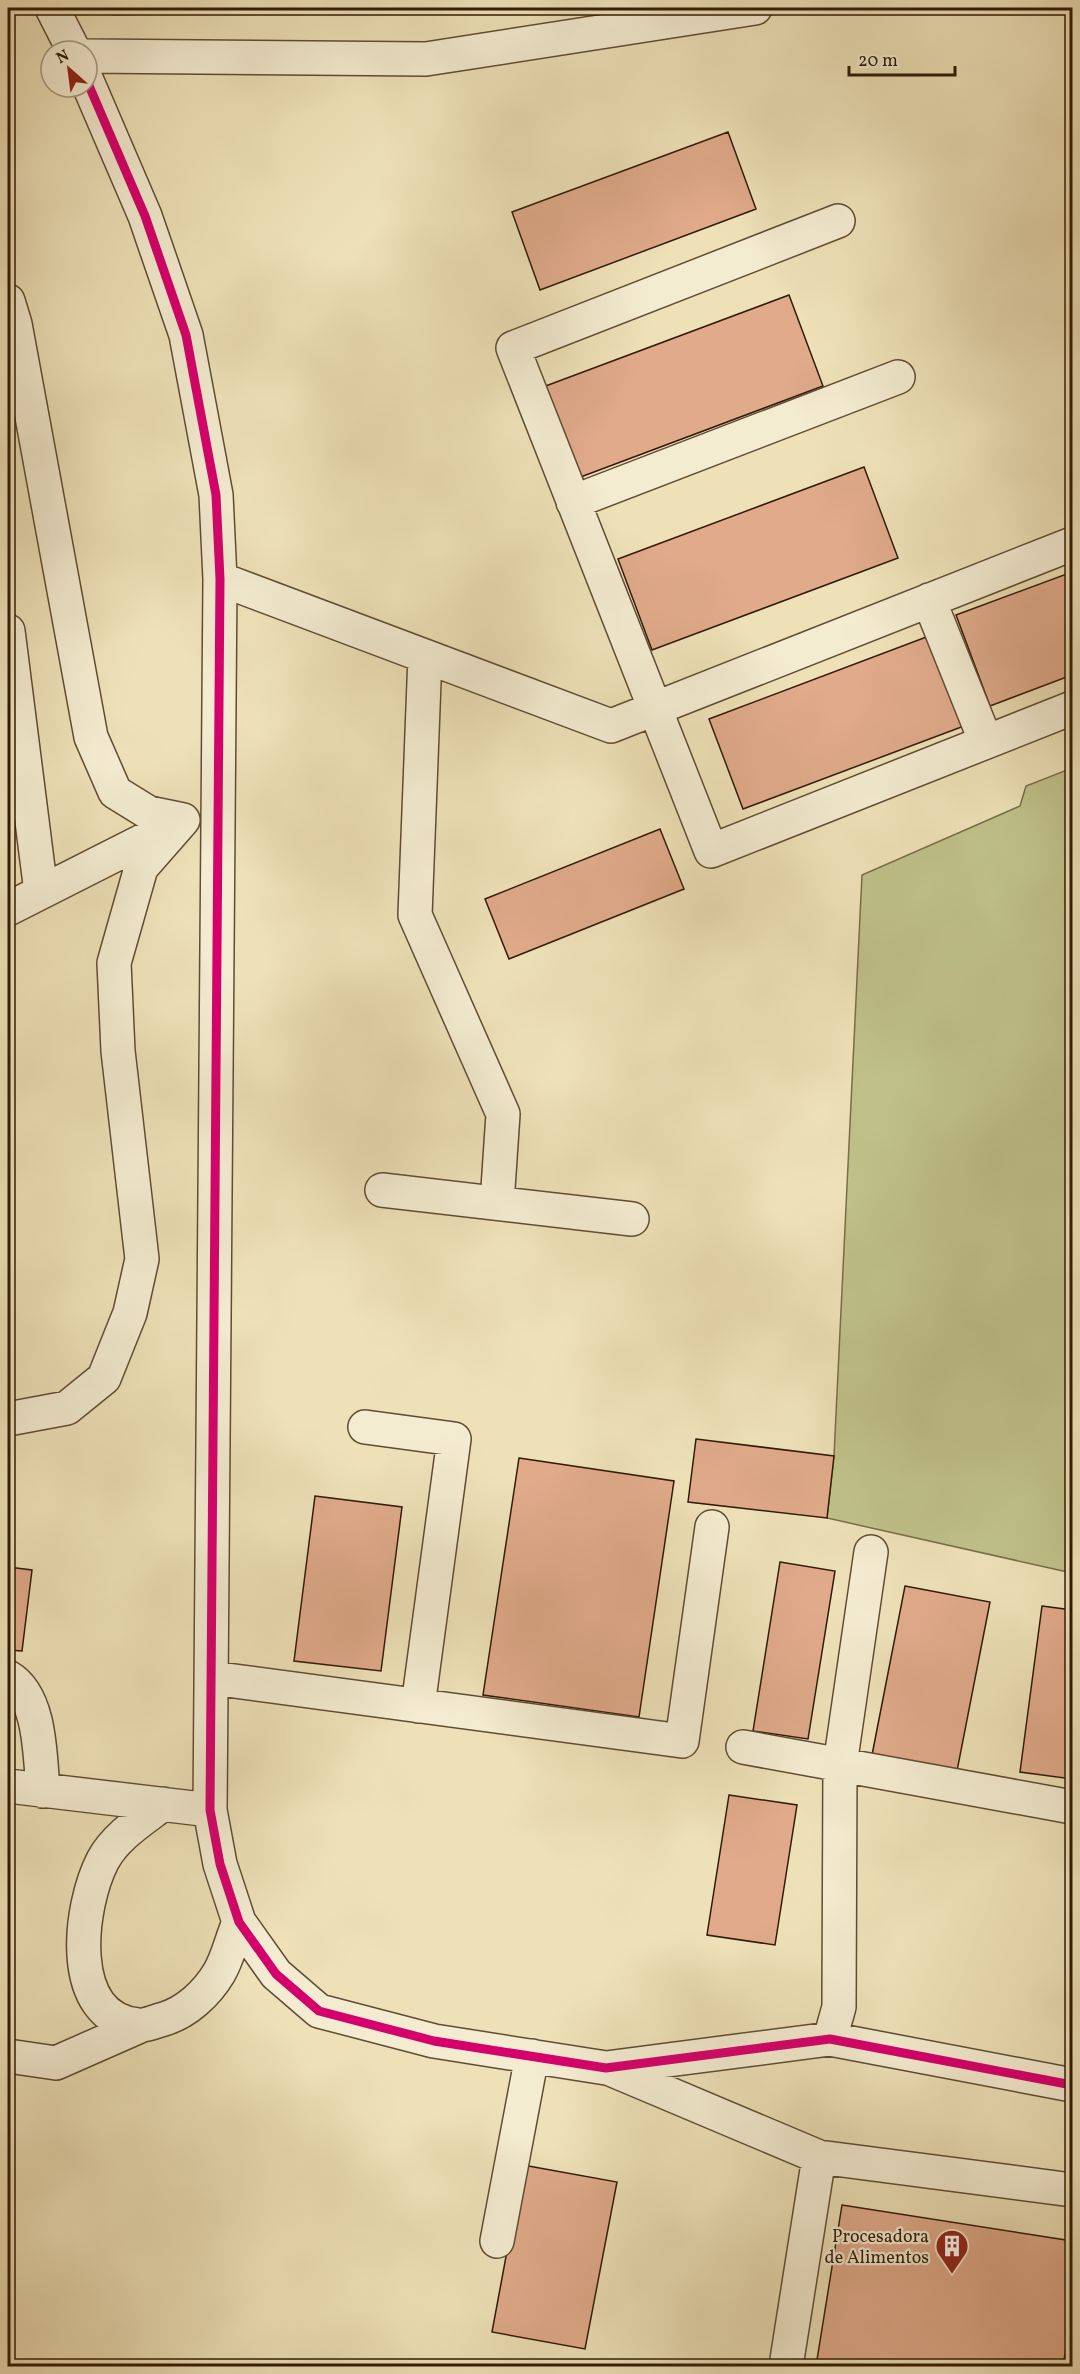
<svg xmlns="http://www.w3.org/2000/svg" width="1080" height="2374" viewBox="0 0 1080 2374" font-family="Vollkorn,serif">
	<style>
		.green { fill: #c0c18a; stroke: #786e48; stroke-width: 1.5 }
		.building { fill: #e0aa8b; stroke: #301a07; stroke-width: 1.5 }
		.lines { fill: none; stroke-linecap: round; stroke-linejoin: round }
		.minor-casing { stroke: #604c33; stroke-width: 36 }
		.minor { stroke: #f4ecd1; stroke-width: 33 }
		.cycleway-casing { stroke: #f4ecd1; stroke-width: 13 }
		.cycleway { stroke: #d6006c; stroke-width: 9 }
		.labels { text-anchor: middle; stroke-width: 4.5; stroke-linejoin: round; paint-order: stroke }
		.poi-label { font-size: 18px; fill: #301a07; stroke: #f4ecd1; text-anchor: end }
	</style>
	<rect width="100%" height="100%" fill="#eee1b8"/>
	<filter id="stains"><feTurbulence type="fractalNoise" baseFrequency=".00333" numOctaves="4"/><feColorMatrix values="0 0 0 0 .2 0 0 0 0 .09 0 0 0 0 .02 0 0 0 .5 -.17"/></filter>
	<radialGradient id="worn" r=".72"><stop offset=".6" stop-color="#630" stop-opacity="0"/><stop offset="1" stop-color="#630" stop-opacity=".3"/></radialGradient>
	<path class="green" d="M113,8H296L288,11L113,15Z
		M1072,768V1573L827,1518L834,1456L862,875L1020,806L1026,786Z"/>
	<path class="building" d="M728,132L756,209L540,290L512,212Z
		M789,295L823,386L578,478L543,387Z
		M864,467L898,558L652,650L618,559Z
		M1072,572V675L990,706L956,615Z
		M929,636L964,726L743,809L709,719Z
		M660,829L684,889L509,959L485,899Z
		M696,1439L834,1456L827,1518L688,1502Z
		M519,1458L674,1481L639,1717L483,1695Z
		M315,1496L402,1507L381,1671L294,1661Z
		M780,1562L835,1571L808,1739L753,1731Z
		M8,1567L32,1570L22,1651L8,1650Z
		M905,1586L990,1602L957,1771L872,1755Z
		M1042,1606L1072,1610V1779L1020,1772Z
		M729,1795L797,1805L775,1945L707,1935Z
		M523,2165L617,2182L585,2349L492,2332Z
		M842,2205L1072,2241V2310L1063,2366H816Z"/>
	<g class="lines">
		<g class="minor-casing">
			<path id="minor" d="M52,8L74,51
				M87,56L426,59L755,8
				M87,81L145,216L186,335L216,495L220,579L210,1810L220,1864L239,1922L276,1974L319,2011L434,2041L606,2068L830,2039L1072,2085
				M838,221L513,348L711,851L1072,708
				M8,301L15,324L91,737L115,792L149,813L183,820L141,868L114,963L118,1051L142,1259L130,1313L104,1378L67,1408L8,1419
				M573,502L898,377
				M220,579L611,726L1072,544
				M929,600L986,742
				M8,631L41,892
				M425,656L415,915L503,1114L497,1203
				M8,909L166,829
				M382,1190L632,1219
				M365,1427L454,1439L418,1706
				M8,1677C41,1696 40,1756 43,1791
				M212,1678L682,1741L712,1527
				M743,1747L1072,1807
				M8,1786L210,1810
				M163,1804C142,1820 116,1836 103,1860C79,1906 65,2018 138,2025C146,2026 156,2021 164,2019C187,2012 207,1993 219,1973C228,1958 232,1938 239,1922
				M830,2039L839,2007L840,1765L871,1552
				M8,2056L56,2063L140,2026
				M608,2068L819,2157L1072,2190
				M497,2241L532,2056
				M786,2366L819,2157"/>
		</g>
		<use href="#minor" class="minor"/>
		<g class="cycleway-casing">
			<path id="cycleway" d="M87,81L145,216L186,335L216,495L220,579L210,1810L220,1864L239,1922L276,1974L319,2011L434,2041L606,2068L830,2039L1072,2085"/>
		</g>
		<use href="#cycleway" class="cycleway"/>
	</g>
	<defs>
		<g id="building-pin" transform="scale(1.725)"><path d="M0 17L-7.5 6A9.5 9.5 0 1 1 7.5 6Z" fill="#8f2418" stroke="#f4ecd1"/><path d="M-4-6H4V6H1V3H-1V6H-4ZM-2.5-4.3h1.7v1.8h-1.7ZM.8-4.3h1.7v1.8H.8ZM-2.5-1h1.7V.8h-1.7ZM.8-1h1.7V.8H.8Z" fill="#fff"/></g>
	</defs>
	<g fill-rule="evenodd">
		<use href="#building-pin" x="952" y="2246"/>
	</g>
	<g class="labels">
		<g class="poi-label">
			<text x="929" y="2242">Procesadora<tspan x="929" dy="21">de Alimentos</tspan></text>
		</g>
	</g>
	<rect width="1080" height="2374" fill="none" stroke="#eee1b8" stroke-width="30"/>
	<rect x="9" y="9" width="1062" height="2356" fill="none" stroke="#301a07" stroke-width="3"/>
	<rect x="15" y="15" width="1050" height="2344" fill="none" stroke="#301a07" stroke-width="1.5"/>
	<g transform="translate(69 69) rotate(332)"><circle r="28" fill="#f4ecd1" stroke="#a69880" stroke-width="1.5"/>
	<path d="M0-4.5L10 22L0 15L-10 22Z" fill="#8f2418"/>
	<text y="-9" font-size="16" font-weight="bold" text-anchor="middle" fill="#301a07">N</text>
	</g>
	<path d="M849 66v9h106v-9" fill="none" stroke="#301a07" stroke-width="3"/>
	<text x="858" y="66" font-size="18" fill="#301a07" stroke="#f4ecd1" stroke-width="4.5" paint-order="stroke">20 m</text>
	<rect width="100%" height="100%" filter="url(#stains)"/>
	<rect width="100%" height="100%" fill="url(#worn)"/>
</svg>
